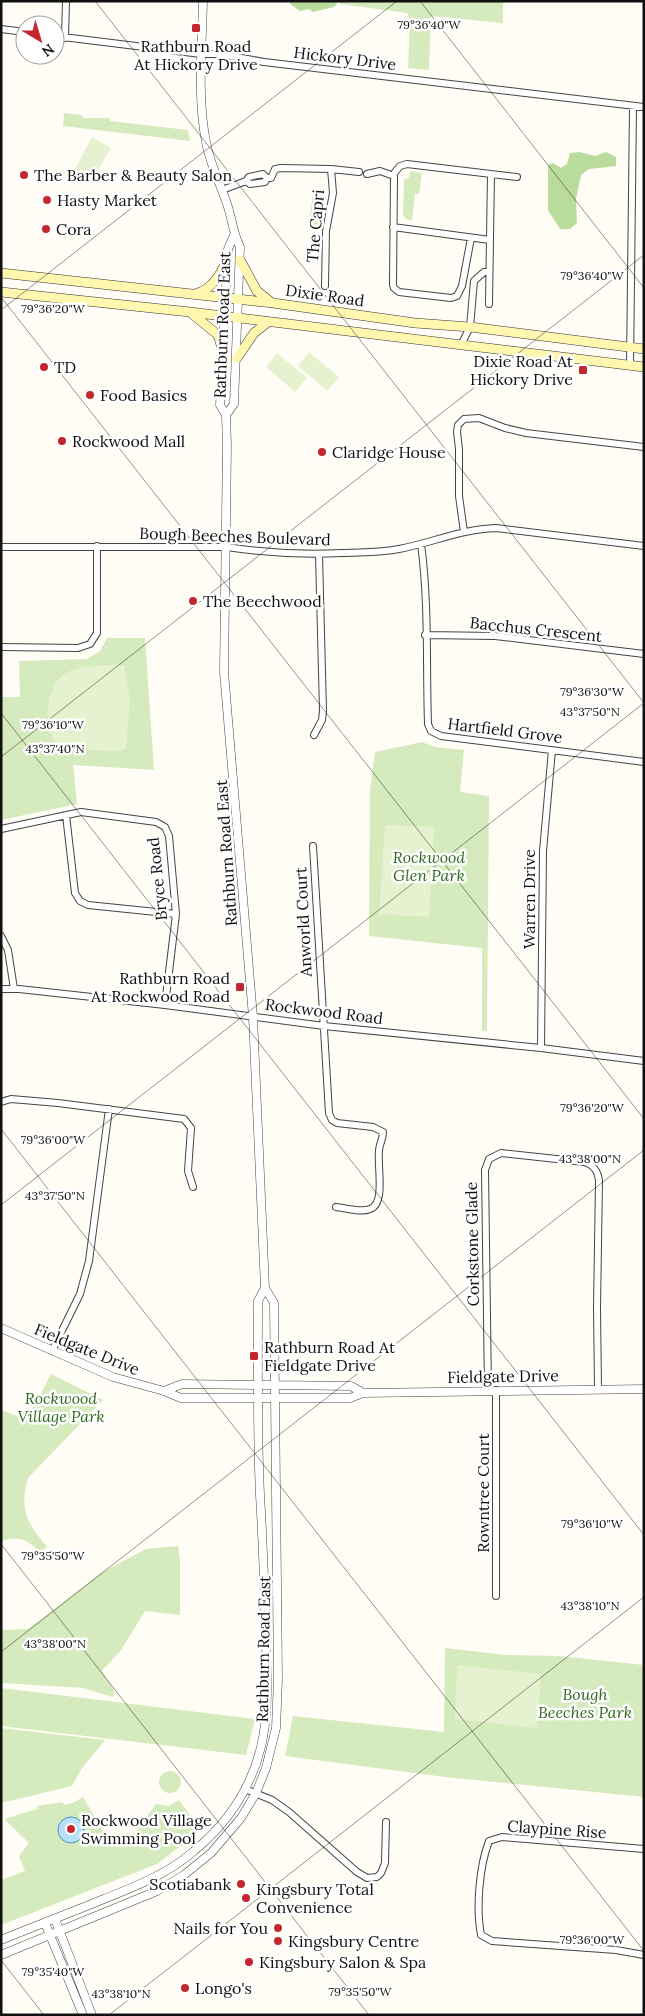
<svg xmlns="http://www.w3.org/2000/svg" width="645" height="2016" viewBox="0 0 645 2016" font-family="Lora,serif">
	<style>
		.green { fill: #d5ebbd }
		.forest { fill: #b9dc9c }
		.pitch { fill: #e6f2cf }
		.water { fill: #b9e0f7; stroke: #3f96cf }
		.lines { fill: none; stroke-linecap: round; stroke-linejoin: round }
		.minor-casing { stroke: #444; stroke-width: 8 }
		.tertiary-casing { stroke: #444; stroke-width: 9 }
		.secondary-casing { stroke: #333; stroke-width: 10 }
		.minor { stroke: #fff; stroke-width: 6 }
		.tertiary { stroke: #fff; stroke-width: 8 }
		.secondary { stroke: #fff6b0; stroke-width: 9 }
		.ticks { fill: none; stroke: #111; stroke-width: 1; stroke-opacity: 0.45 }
		.poi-dot { fill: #c4262e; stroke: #fff; stroke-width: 2 }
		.labels { text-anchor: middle; stroke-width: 5; stroke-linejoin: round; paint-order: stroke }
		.poi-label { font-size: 16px; fill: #111; stroke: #fff; text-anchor: start }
		.street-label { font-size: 16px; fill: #111; stroke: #fff }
		.park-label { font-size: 16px; font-style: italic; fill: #2f6b1f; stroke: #fff }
		.ticks-label { font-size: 12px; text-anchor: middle; fill: #111; stroke: #fff; stroke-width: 5; stroke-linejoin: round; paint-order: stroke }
	</style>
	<rect width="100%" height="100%" fill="#fffdf5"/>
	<path class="green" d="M340,1H503V23L431,16L429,70L408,68L410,21L407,13L340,4Z
		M64,113L82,115L83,118H110V121L188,130L190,141L63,126Z
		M410,171L422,173L419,194H415L412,221L406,219L403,215L404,179L409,178Z
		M313,192L323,193V225L309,224Z
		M107,638H145L154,770L73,765L77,804L1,820V697H20L19,661L87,659L100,651Z
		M422,742L435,747L464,750L460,792L489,796L487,1031H482V948L369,936L370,791L375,752Z
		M51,1374L103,1400L28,1478C19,1510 27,1523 47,1547L41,1552C26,1540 21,1535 1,1541V1410L27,1420Z
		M178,1546L180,1561V1615L145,1611L121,1650L102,1671L114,1690L113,1697L83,1688L1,1683V1629L5,1630L28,1629L101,1573L146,1549Z
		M445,1648L506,1655L560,1656L644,1665V1797L445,1777L285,1756L293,1716L444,1732Z
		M1,1688L255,1719L246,1755L1,1726Z
		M1,1728L105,1740L82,1768L72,1786L1,1803Z
		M159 1782a11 11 0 1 1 22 0a11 11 0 1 1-22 0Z
		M83,1797L105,1834L135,1833L156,1804L169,1806L179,1800L201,1830L157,1864L1,1925V1880L25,1871L19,1856L29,1843L4,1819L37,1809V1806L63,1802L64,1805L73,1803Z"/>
	<path class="forest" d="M290,1H339L334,7L313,12L309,9L300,11L290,4Z
		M579,152L595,156L606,152L616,157V166L589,169L581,175L576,199L577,223L570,229H560L548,210V165L553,163L561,168L567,164L570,153Z"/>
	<path class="pitch" d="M92,137L111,148L91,183L73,173Z
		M309,352L339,377L327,391L298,366Z
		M277,353L307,378L295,392L266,367Z
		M124,665L130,699L126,748L120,751L60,749C56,743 51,736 49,729C45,712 50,681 66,673C83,664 106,666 124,665Z
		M385,825L434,827L429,917L379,914Z
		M457,1665L541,1674L537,1728L455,1719Z"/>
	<path class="water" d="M58 1830a13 13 0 1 1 26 0a13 13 0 1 1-26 0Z"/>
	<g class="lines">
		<g class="minor-casing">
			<path id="minor" d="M1,29L25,32
				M55,36L201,54H220L264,62L644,107
				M65,38L66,1
				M395,172L400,166L407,164L517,177
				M367,174L380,171L394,176L393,285L394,288L399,292L451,298L457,296L462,286L471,238
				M246,181L250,184L265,182L267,178
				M222,190L246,181L249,177L263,174L267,178H271L275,169L281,168L331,169L359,172
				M393,227L490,240
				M325,286L326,231L333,193L331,169
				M489,304L491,174
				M461,345L470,327L474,281L484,272H489
				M630,366L633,106
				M464,532L459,496V449L457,432L458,425L464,419L479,418L505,428L526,433L644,447
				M421,544C429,603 426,664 428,724L431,731L441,736L644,762
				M1,547H227C266,553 303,555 342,553C361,552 380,553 399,549C431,543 462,529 496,528L644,546
				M425,635L495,636L644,654
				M1,647L78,648L90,644L97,633V546
				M314,735L322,720L323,711L319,555
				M66,815L75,893L80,901L88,905L176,914
				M1,829L81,812L156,822L165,827L169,836L176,914L165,1005
				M313,846L329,1113L332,1120L337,1123L373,1127L383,1132C383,1139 379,1145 379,1151C377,1166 386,1204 370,1209C361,1213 346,1208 336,1207
				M1,936L8,950L14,989
				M1,989H19L165,1005L324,1026L541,1048L644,1061
				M541,1048L543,851L552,750
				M1,1102L11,1099L58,1103L184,1119L191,1128L188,1171L193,1187
				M52,1351L80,1294L89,1261L109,1109
				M488,1390L485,1170L489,1159L501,1153L584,1162C594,1165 598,1171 599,1181L597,1308L598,1388
				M496,1596V1390
				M245,1789L272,1800L289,1812L357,1872L367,1878L377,1877L381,1873L385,1863L386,1822
				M644,1849L502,1837L489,1841C479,1867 476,1909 481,1935L492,1941L616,1950L644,1955"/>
		</g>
		<g class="tertiary-casing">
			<path id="tertiary" d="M203,1C202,48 197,96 206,142C210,164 220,183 227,204C232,218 233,233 240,247L234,404L226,415
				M1,1328L113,1377L164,1391L181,1398H350L363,1393L644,1389
				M164,1391L182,1384L351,1386L363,1393
				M55,1919L92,2015
				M45,1923L83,2015
				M1,1940C35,1926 70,1913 104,1899C136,1886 168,1874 194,1851C227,1824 251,1788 261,1747C269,1713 267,1679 266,1644C265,1594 263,1545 260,1495C257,1430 258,1366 258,1301L265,1288
				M1,1955L157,1891L184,1875L211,1853L241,1818L256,1793L266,1768L276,1728L278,1679L274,1303L265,1288L253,1017L224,672L227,445L226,415L220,405L228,249L234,235"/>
		</g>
		<g class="secondary-casing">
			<path id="secondary" d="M240,260L257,291L272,303
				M1,273L273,303L415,323L470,327L644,349
				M1,292L190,312L644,367
				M195,294C212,289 220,276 227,260
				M190,312L218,335L222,348
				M237,358L254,333L268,322"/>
		</g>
		<use href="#minor" class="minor"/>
		<use href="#tertiary" class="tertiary"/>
		<use href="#secondary" class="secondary"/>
	</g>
	<path class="ticks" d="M95,1L644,703M420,1L644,288M1,297L644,1119M1,310L397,1M1,713L644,1535M1,757L644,255M1,1129L644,1951M1,1205L644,703M1,1544L369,2015M1,1652L644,1150M1,1960L44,2015M109,2015L644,1597"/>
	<g class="poi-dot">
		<rect x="191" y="23" width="10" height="10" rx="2.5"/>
		<circle cx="24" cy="175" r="5"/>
		<circle cx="47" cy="200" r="5"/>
		<circle cx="46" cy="229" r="5"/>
		<circle cx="44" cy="367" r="5"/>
		<rect x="578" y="365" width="10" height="10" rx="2.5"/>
		<circle cx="90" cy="395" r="5"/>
		<circle cx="62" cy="441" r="5"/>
		<circle cx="322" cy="452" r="5"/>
		<circle cx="193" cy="601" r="5"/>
		<rect x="235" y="982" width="10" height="10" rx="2.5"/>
		<rect x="249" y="1351" width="10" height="10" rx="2.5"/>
		<circle cx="71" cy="1829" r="5"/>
		<circle cx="241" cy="1884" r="5"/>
		<circle cx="246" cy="1898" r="5"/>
		<circle cx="278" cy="1928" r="5"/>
		<circle cx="278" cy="1941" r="5"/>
		<circle cx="249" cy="1962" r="5"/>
		<circle cx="185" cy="1988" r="5"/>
	</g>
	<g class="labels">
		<g class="poi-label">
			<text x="196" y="52" text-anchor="middle">Rathburn Road<tspan x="196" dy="18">At Hickory Drive</tspan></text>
			<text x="34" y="181">The Barber &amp; Beauty Salon</text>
			<text x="57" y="206">Hasty Market</text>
			<text x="56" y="235">Cora</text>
			<text x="573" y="367" text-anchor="end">Dixie Road At<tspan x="573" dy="18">Hickory Drive</tspan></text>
			<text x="54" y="373">TD</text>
			<text x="100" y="401">Food Basics</text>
			<text x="72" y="447">Rockwood Mall</text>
			<text x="332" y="458">Claridge House</text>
			<text x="203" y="607">The Beechwood</text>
			<text x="230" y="984" text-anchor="end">Rathburn Road<tspan x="230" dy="18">At Rockwood Road</tspan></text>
			<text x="264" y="1353">Rathburn Road At<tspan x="264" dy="18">Fieldgate Drive</tspan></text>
			<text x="81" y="1826">Rockwood Village<tspan x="81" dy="18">Swimming Pool</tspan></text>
			<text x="231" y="1890" text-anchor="end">Scotiabank</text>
			<text x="256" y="1895">Kingsbury Total<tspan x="256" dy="18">Convenience</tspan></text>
			<text x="268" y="1934" text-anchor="end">Nails for You</text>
			<text x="288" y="1947">Kingsbury Centre</text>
			<text x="259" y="1968">Kingsbury Salon &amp; Spa</text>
			<text x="195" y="1994">Longo's</text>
		</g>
		<g class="street-label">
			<text transform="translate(345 58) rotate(7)" y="6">Hickory Drive</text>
			<text transform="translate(315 226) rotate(-85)" y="6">The Capri</text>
			<text transform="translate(325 295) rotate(8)" y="6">Dixie Road</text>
			<text transform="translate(222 325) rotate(-88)" y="6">Rathburn Road East</text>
			<text transform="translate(235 536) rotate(2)" y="6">Bough Beeches Boulevard</text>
			<text transform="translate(536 629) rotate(6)" y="6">Bacchus Crescent</text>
			<text transform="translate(505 730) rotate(7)" y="6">Hartfield Grove</text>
			<text transform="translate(226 853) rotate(-94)" y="6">Rathburn Road East</text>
			<text transform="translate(157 879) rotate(-96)" y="6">Bryce Road</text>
			<text transform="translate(529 899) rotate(-90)" y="6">Warren Drive</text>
			<text transform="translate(303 922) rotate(-93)" y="6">Anworld Court</text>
			<text transform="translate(324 1011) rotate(7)" y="6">Rockwood Road</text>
			<text transform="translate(472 1244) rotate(-91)" y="6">Corkstone Glade</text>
			<text transform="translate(87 1349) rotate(22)" y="6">Fieldgate Drive</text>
			<text transform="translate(503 1376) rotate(-1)" y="6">Fieldgate Drive</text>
			<text transform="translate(483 1493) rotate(-90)" y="6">Rowntree Court</text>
			<text transform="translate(263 1649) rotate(-89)" y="6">Rathburn Road East</text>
			<text transform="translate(557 1829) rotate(4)" y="6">Claypine Rise</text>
		</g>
		<g class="park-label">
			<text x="429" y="863">Rockwood<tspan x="429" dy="18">Glen Park</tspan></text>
			<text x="61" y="1404">Rockwood<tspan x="61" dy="18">Village Park</tspan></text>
			<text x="585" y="1700">Bough<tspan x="585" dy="18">Beeches Park</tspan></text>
		</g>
	</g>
	<g class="ticks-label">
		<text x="429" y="29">79°36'40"W</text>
		<text x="592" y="280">79°36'40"W</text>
		<text x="53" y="313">79°36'20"W</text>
		<text x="592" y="696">79°36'30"W</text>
		<text x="590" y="716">43°37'50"N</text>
		<text x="53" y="729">79°36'10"W</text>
		<text x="55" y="753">43°37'40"N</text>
		<text x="592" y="1112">79°36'20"W</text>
		<text x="53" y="1144">79°36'00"W</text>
		<text x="590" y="1163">43°38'00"N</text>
		<text x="55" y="1200">43°37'50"N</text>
		<text x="592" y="1528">79°36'10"W</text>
		<text x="53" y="1560">79°35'50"W</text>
		<text x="590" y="1610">43°38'10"N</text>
		<text x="55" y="1648">43°38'00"N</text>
		<text x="592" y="1944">79°36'00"W</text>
		<text x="53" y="1976">79°35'40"W</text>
		<text x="360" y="1996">79°35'50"W</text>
		<text x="121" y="1998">43°38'10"N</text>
	</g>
	<rect width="645" height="2016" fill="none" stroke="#111111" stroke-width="5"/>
	<g transform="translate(40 40) rotate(142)"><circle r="24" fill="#ffffff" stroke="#a0a0a0"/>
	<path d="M0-4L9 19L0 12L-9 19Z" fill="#c4262e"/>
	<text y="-8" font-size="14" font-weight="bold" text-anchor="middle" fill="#111111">N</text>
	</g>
</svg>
